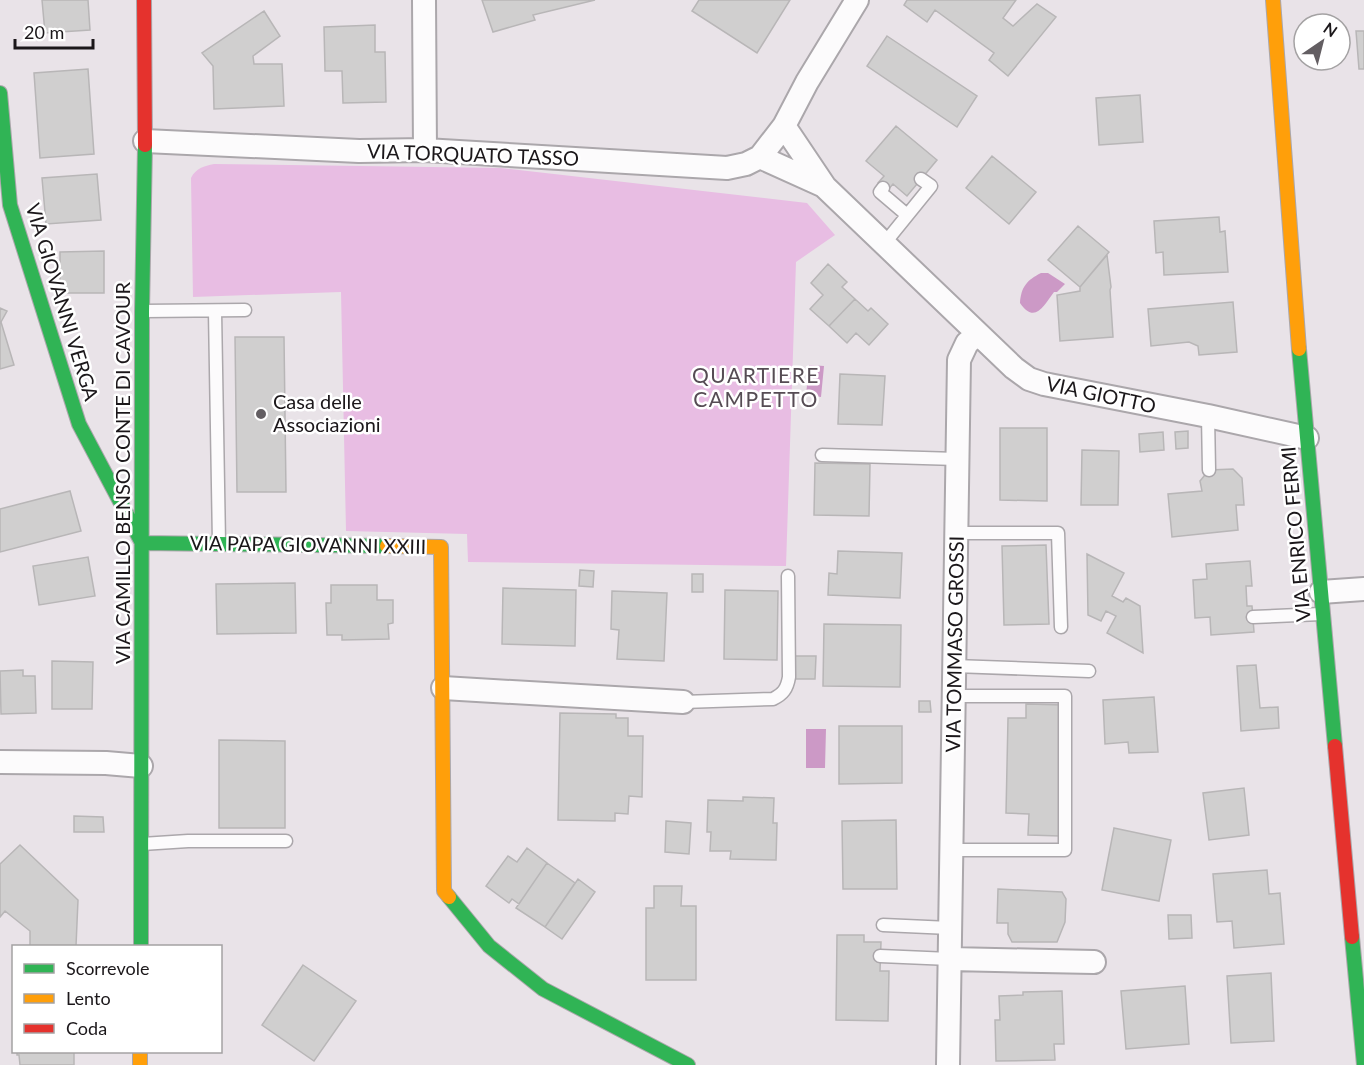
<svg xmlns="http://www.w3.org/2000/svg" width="1364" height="1065" viewBox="0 0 1364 1065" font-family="Lato,sans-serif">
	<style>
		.green { fill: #e8bde3 }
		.water { fill: #cc99c6 }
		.building { fill: #d0cfcf; stroke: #b8b6b7; stroke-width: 1.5 }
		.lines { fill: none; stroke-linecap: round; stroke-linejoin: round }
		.lane-casing { stroke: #aba7ab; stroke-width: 15 }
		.street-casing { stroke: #aba7ab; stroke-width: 26 }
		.fast-casing { stroke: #aba7ab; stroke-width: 16 }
		.slow-casing { stroke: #aba7ab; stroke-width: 16 }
		.jam-casing { stroke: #aba7ab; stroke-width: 16 }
		.lane { stroke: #fcfbfc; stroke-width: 12 }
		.street { stroke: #fcfbfc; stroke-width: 22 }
		.fast { stroke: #30b455; stroke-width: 14 }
		.slow { stroke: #ff9f0a; stroke-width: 14 }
		.jam { stroke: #e5322d; stroke-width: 14 }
		.poi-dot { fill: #635e62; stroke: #fff; stroke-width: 2 }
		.labels { text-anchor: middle; stroke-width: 5; stroke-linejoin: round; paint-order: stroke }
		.street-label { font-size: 20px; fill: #1b171a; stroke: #fff }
		.poi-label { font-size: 20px; fill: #1b171a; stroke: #fff; text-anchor: start }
		.neighbourhood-label { font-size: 21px; letter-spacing: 1.5px; fill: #564c54; stroke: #fff }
	</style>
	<rect width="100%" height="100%" fill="#e9e3e8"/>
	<path class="green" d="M214,164L501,168L807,203L835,235L796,262L786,566L468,562L467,534L346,531L341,292L193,297L191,178C196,168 204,166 214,164Z"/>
	<path class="water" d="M1041,273H1048L1065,284L1057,292H1054C1044,305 1035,325 1020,303C1021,287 1027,280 1041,273Z
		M809,365L824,366L821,397L806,395Z
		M806,729H826L825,768H806Z"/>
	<path class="building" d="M42,0H88L90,30L45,33Z
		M482,0H595L533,15L535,20L493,32Z
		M699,0H790L757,53L692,11Z
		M907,0H1016L1003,18L1013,26L1037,4L1056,17L1008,76L989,60L994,53L935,10L927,22L904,5Z
		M264,11L280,36L253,56L254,64H282L284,106L214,109L213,66L202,53Z
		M375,25V52H385L386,102L343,103L342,71H325L324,27Z
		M1356,31H1364V69H1359Z
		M887,36L977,96L957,127L867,66Z
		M88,69L94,154L40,158L34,73Z
		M1140,95L1143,142L1099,145L1096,98Z
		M896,126L937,160L907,196L893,184L887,191L878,183L884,176L866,161Z
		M992,156L1036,192L1009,224L966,188Z
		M97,174L101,220L46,224L42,178Z
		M1219,217L1220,232L1225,231L1228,272L1164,275L1163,252L1156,253L1154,221Z
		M1078,226L1109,252L1080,287L1048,260Z
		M104,251V293H60V252Z
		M1107,255L1111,287L1110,290L1113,337L1060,341L1057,295L1080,291V287Z
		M828,264L847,282L842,287L855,299L829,326L810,309L823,295L811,283Z
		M855,299L868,311L871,308L888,324L869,345L856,333L847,343L829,326Z
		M1233,302L1237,352L1199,355L1198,346L1189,342L1151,346L1148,309Z
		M0,308L7,311L1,322L14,365L0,369Z
		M235,337H284L286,492H237Z
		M840,374L885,376L882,425L838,424Z
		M1000,428H1047V501L1000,500Z
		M1188,431V448L1176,449L1175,432Z
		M1163,432L1164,450L1140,452L1139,434Z
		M1082,450L1119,451L1118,505H1081Z
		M815,463L870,464L869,516L814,515Z
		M1233,469L1242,478L1244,505H1236L1238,530L1172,537L1168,494L1202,491L1200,481L1209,470Z
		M70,491L81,531L0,552V509Z
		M1046,545L1049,624L1004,625L1002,546Z
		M838,551L902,553L900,598L828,595L829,573L837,574Z
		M1087,554L1124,573L1112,596L1123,602L1126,598L1140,606L1143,653L1107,633L1116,616L1106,611L1101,621L1088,615Z
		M88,557L95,596L39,605L33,566Z
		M1250,561L1252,586H1246L1247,606H1252L1254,632L1211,635L1210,617L1195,618L1193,580L1207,579L1206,564Z
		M580,570L594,571L593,587L579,586Z
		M692,574H703V592H692Z
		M295,583L296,633L217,634L216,584Z
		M331,585H377V600H393V623L388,624L389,639L342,640V635H327L326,603H331Z
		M503,588L576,590L575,646L502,644Z
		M725,590L778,591L777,660L724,659Z
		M612,591L667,593L664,661L617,659L619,630L611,629Z
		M824,624L901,625L900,687L823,686Z
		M795,656H816L815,679H795Z
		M52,661L93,662L92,709H52Z
		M1256,665L1260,708L1278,707L1279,728L1241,731L1237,666Z
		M23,670V676H35L36,713L1,714L0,671Z
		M1154,697L1158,752L1129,753L1128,742L1105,744L1103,700Z
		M919,701H930L931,712H919Z
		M1026,704L1063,705L1060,836L1028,835L1029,814L1006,813L1008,718H1026Z
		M560,713L616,714V718H628V736H643L642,797L629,796L628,814L615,813V821L558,820Z
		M839,726H902V783L839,784Z
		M219,740L285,741V828H219Z
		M1244,788L1249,835L1209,840L1203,793Z
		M743,797L774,798L773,823H777L776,860L730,859L731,851H710L711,832H707L708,800L743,801Z
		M74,816L103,817L104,832H74Z
		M896,820L897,889H843L842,821Z
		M666,821L691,823L689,854L665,852Z
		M1114,828L1171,840L1159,901L1102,890Z
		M20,845L78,900L76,946H30V931L5,911L0,917V864Z
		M527,848L547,863L519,904L512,899L509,903L486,886L508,856L517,862Z
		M547,863L575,883L545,927L516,908Z
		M1267,870L1269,894L1280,893L1284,944L1234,948L1232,921L1217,922L1213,874Z
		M578,879L595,892L562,939L545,927Z
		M654,886H682L681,906H696V980H646V908H654Z
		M998,889L1062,892L1066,899L1065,922L1057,942H1012L1008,934V923H997Z
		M1168,915H1191L1192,938L1169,939Z
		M837,935H864V942H881L880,971H889L888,1021L836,1020Z
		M303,965L356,1001L314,1061L262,1025Z
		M1271,973L1274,1041L1231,1043L1227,976Z
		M1185,986L1189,1044L1126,1049L1121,991Z
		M1062,991L1064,1044H1054L1055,1060L996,1061L995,1020H1000L999,996L1023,995V992Z
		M17,1052H74V1065H20L19,1055H17Z"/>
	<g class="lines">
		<g class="lane-casing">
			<path id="lane" d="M883,188L880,192L907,215
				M884,244L931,186L921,179
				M144,311L245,310
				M215,311L219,543
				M1208,416L1209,470
				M822,455L957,459
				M956,533H1058L1061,627
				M1253,617L1321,614
				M954,666L1089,671
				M683,702L773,699C783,694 787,689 789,677L788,576
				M142,844L188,841H286
				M951,850H1065V696H954
				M883,925L950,928
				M880,956L950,959"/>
		</g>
		<g class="street-casing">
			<path id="street" d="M424,0L425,150
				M784,126L825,187L1014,368L1029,379L1044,384L1208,416L1307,438
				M145,141L359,151L425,150L727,168L746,164L760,157L784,126L807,82L857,0
				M760,157L824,186
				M1321,592L1364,589
				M443,688L683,702
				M0,762L106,763L141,766
				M950,959L1094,962
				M948,1065L959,360L967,343L978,334"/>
		</g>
		<g class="fast-casing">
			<path id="fast" d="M0,93L10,205L79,424L142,543L387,546
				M1299,349L1335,746
				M449,897L489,946L543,989L688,1065
				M1352,937L1364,1065
				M141,946L142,312L145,145"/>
		</g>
		<g class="slow-casing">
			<path id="slow" d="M1273,0L1299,349
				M387,546L441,547L444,891L449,897
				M140,1052V1065"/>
		</g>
		<g class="jam-casing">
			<path id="jam" d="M144,0L145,145
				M1335,746L1352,937"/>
		</g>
		<use href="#lane" class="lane"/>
		<use href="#street" class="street"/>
		<use href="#fast" class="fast"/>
		<use href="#slow" class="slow"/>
		<use href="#jam" class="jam"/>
	</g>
	<circle class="poi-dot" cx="261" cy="414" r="6"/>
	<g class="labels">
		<g class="street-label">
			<text transform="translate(473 155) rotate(2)" y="7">VIA TORQUATO TASSO</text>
			<text transform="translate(62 302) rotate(73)" y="7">VIA GIOVANNI VERGA</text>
			<text transform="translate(1101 395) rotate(12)" y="7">VIA GIOTTO</text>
			<text transform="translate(123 473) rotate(-90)" y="7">VIA CAMILLO BENSO CONTE DI CAVOUR</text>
			<text transform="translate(1296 534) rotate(-95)" y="7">VIA ENRICO FERMI</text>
			<text transform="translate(308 545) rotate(1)" y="7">VIA PAPA GIOVANNI XXIII</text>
			<text transform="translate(955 644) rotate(-89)" y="7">VIA TOMMASO GROSSI</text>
		</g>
		<g class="poi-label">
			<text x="273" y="409">Casa delle<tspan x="273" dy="23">Associazioni</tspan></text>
		</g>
		<g class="neighbourhood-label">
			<text x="756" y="383">QUARTIERE<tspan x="756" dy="24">CAMPETTO</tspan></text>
		</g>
	</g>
	<rect x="12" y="945" width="210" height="108" fill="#ffffff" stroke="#a4a2a3" stroke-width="1.5"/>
	<rect x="24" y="964" width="30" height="9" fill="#30b455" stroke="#a4a2a3" stroke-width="1.5"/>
	<text x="66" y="975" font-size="18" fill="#1b171a">Scorrevole</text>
	<rect x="24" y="994" width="30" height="9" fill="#ff9f0a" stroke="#a4a2a3" stroke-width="1.5"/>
	<text x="66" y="1005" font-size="18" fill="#1b171a">Lento</text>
	<rect x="24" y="1024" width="30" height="9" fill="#e5322d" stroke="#a4a2a3" stroke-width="1.5"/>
	<text x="66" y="1035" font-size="18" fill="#1b171a">Coda</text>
	<g transform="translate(1322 42) rotate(35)"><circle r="28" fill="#ffffff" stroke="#a4a2a3" stroke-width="1.5"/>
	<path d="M0-4.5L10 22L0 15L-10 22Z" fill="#635e62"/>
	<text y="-9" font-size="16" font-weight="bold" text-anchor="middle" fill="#1b171a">N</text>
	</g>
	<path d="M15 39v9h78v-9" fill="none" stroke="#1b171a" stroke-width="3"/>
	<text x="24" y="39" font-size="18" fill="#1b171a" stroke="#ffffff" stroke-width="4.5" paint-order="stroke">20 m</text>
</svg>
